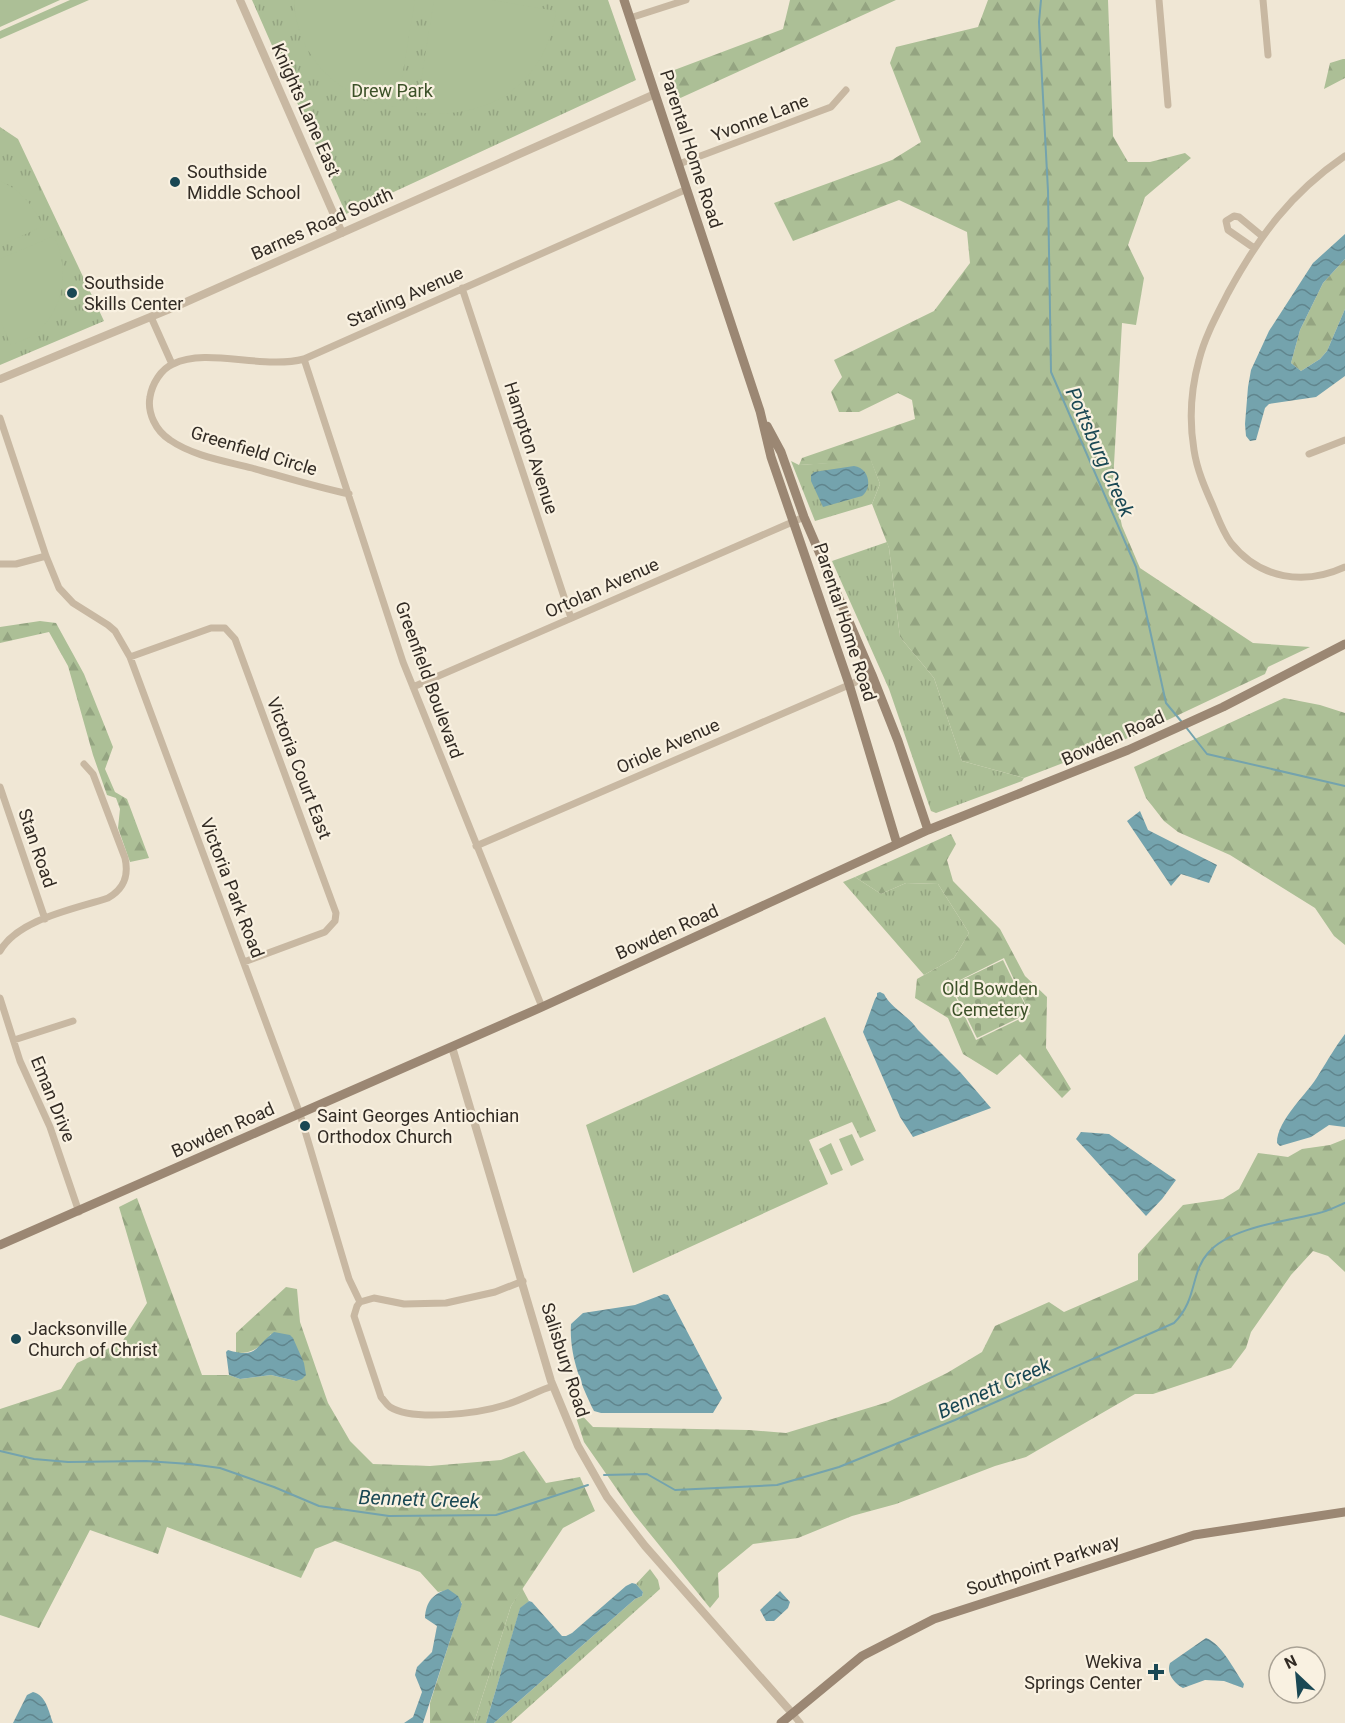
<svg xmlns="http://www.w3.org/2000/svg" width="1345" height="1723" viewBox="0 0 1345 1723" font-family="Roboto,sans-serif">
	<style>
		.grass { fill: url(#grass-tufts) }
		.forest { fill: url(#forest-firs); fill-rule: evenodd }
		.cemetery { fill: url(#cemetery-stones) }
		.garden { fill: #acbf96 }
		.water { fill: url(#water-waves) }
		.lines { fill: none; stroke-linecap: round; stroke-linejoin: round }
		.stream { stroke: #74a3ad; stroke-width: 2 }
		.minor { stroke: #c8b8a2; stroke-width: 7 }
		.tertiary { stroke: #c8b8a2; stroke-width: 8 }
		.secondary { stroke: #9b8773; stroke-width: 9 }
		.poi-dot { fill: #1a4854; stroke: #f9f1e1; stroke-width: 2 }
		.labels { text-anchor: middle; stroke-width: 4.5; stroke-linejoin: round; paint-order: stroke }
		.park-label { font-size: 18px; fill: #3c5128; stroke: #f9f1e1 }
		.street-label { font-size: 18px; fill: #322b24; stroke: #f9f1e1 }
		.poi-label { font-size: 18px; fill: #322b24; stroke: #f9f1e1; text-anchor: start }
		.water-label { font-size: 20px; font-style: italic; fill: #1a4854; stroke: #f9f1e1 }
	</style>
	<defs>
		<pattern id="grass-tufts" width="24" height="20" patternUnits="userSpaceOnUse" patternTransform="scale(1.5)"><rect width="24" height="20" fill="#acbf96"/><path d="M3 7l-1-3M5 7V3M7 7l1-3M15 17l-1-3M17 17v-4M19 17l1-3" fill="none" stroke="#94a481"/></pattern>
		<pattern id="forest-firs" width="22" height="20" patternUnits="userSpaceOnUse" patternTransform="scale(1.5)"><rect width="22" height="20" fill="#acbf96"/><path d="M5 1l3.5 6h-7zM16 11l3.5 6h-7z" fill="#94a481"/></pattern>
		<pattern id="cemetery-stones" width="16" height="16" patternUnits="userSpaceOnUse" patternTransform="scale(1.5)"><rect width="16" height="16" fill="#acbf96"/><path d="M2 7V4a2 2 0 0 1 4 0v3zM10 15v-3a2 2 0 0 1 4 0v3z" fill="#94a481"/></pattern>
		<pattern id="water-waves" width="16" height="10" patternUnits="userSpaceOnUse" patternTransform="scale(1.5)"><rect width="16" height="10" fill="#74a3ad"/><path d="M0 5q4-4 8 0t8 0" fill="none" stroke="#60858d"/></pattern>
	</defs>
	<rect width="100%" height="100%" fill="#f0e7d5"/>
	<path class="grass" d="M252,0H608L636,80L346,214Z
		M0,127L18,139L104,321L0,365Z
		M871,460L880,484L872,504L815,521L791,461L799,465Z
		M887,542L889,548L900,637L934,678L962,761L1024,778L1022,781L936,813L931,811L889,689L832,561Z
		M855,877L881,894L906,883L938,884L969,933L954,958L924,975L843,882Z
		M825,1017L876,1131L860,1138L852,1122L809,1140L828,1184L633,1273L586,1125Z
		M650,1569L658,1580L660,1589L511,1723H494L635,1599L642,1596L643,1592L636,1584Z
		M522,1588L529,1601L520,1609L486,1723H474L511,1606Z"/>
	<path class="forest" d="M790,0H896L676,100L669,72L783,29Z
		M988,0H1108L1113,136L1128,162H1150L1185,153L1191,158L1145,197L1128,245L1144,278L1136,325L1122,323L1113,482L1122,526L1140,568L1253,643L1310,647L1268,667L1265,674L1136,735L1024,778L962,761L934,678L900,637L889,548L872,504L880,484L871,461L799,465L802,458L915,419L912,400L898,393L859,412H839L831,392L842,377L834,360L934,311L970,263L967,232L899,200L793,241L774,203L892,160L921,142L890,63L896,47L978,27Z
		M1343,59H1345V78L1324,89L1330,63Z
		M1345,259V309L1327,351L1320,359L1301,371L1291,363L1300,330L1323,283Z
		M40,621L56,623L84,674L113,747L105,769L115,792L127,799L149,858L130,862L118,828L120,809L116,798L107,795L93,755L68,666L49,632L0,643V627Z
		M1284,698L1320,705L1345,713V945L1334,936L1315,908L1230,855L1178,832L1164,821L1146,798L1134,767Z
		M951,834L956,844L947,860L953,881L1000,929L1025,976L1047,997L1046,1048L1071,1089L1062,1098L1020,1054L997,1075L963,1054L948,1018L915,998L917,979L954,958L969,933L938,884L906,883L881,894L855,877ZM1004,958L1030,1014L976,1040L950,985Z
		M1345,1139V1272L1328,1256L1313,1251L1291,1275L1251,1332L1246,1348L1231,1368L1153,1394H1135L1026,1457L995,1466L896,1504L852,1516L798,1538L753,1544L718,1573L719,1597L710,1608L634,1514L584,1442L572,1405L593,1427L749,1430L786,1433L888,1402L947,1373L982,1352L995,1326L1049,1302L1064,1312L1138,1280V1254L1183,1205L1223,1199L1239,1189L1258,1153L1288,1157L1302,1149L1330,1145Z
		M137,1198L202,1375H229L240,1379L271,1375L296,1381L271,1334C262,1347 252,1354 236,1353V1333L286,1287L297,1289L300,1322L328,1403L350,1441L373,1464L430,1466L501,1460L524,1451L546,1483L580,1477L595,1511L563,1528L511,1606L474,1723H430V1703L462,1603L448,1590L438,1592L420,1572L335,1541L315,1549L301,1578L167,1527L158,1554L90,1530L39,1628L0,1615V1409L61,1389L77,1363L122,1342L147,1303L119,1207Z"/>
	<path class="cemetery" d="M1003,960L1029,1013L977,1038L951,985Z"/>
	<path class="garden" d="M0,0H60L0,27Z
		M70,0H89L0,39V31Z
		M294,0H415L397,107C342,101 296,58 294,0Z
		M434,0H492L556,11C546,84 488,122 416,112Z
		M0,181C22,191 33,205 43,226L0,246Z
		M54,236C70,269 65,312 33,335C27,339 18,342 11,345L0,320V259Z
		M852,1134L864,1160L851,1166L839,1139Z
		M831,1143L843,1170L831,1175L819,1149Z"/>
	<path class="water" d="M1345,234V259L1323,283L1300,330L1291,363L1301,371L1320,359L1327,351L1345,309V376L1316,397L1269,404L1265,408L1256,440L1250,441L1246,436L1245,424L1248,387L1251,370L1269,331L1313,263Z
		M854,466C869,468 873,487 862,496L823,507L811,481V475L814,472Z
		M1140,811L1148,830L1217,865L1209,883L1181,874L1171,886L1127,821Z
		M880,992L884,994C891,1008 909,1016 918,1030L961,1073L991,1108L913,1137L900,1117L863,1032L875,999L877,996V993Z
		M1345,1034V1127L1329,1125L1311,1137L1280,1146L1277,1143C1277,1119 1308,1094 1319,1074C1328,1060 1335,1047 1345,1034Z
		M1081,1132L1109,1134L1176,1180L1162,1199L1146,1216L1076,1139Z
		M664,1294L668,1295L722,1398L713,1413H601L594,1411C581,1385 569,1354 571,1324L583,1313L635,1305Z
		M274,1332L290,1335L293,1338L304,1363L306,1375L302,1379L296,1381L271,1375L240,1379L229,1375L226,1352L228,1350C258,1359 254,1347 274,1332Z
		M632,1583L636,1584L643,1592L642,1596L635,1599L494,1723H486L520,1608L529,1601L532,1602L562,1636H566L572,1633L626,1586Z
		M448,1589L458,1596L462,1604L423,1723H404L413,1717L422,1692L415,1675L417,1667L432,1652L437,1626L425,1618C426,1601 433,1594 448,1589Z
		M780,1591L790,1602L788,1608L774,1621H766L760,1610Z
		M1206,1638C1222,1644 1234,1670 1244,1684L1243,1688L1224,1681L1205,1680L1183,1688C1174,1683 1166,1673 1170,1663Z
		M33,1692C46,1695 49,1712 53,1723H13L27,1695Z"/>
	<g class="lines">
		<path class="stream" d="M1041,0L1039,22L1048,191L1051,372L1136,567L1166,703L1181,721
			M1185,726L1207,754L1345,786
			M0,1451L34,1459L68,1462L146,1461L190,1464L220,1468L274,1487L319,1506L389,1516L496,1515L588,1485
			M604,1475L647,1474L675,1490L777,1485L839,1467L955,1420L1174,1323C1198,1299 1190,1273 1208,1253C1230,1227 1287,1221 1319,1213C1328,1211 1337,1206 1345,1203"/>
		<path class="minor" d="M1159,0L1168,105
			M1263,0L1268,55
			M630,18L686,0
			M1345,156C1291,193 1259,236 1228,293C1217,315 1205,336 1199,360C1191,389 1189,420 1194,450C1197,470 1205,488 1213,506C1218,518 1223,532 1231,543C1260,579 1304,586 1345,567
			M679,164L831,107L846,90
			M1254,248L1228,230L1226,221L1234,216L1239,217L1262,236
			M462,288L571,618
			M151,317L172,364
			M304,359L403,662L542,1007
			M0,418L46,556L59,588L73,603L108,625L115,631L130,657L300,1114L349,1279L360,1302
			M1309,454L1345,440
			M349,494C316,487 284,477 252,468C225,461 193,456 170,440C156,431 147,413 150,397C152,384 161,369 173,364C207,347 263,370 304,359L687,189
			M0,564H16L46,556
			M130,657L211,628H225L235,639L336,913L335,921L325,932L244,962
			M413,687L804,517
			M0,787L45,919
			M476,846L872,675
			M0,951C18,919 75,909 108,898C124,889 129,876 125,858L93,774L84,764
			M0,998L20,1061L50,1127L79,1212
			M14,1040L73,1021
			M360,1302L357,1306L354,1316L381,1397C384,1400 386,1404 390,1407C414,1422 480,1413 505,1405C522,1400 537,1391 553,1386
			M360,1302L374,1298L404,1304L446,1303L495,1292L523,1281
			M792,1713L800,1723"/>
		<path class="tertiary" d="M240,0L342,233
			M0,379L177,306L655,94
			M452,1047L551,1381L578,1446L607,1497L645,1546L792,1713"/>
		<path class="secondary" d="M624,0L760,411L771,457L849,684L897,844
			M767,426L781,452L804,517L872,675L898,741L928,830
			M0,1245L542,1007L928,830L1128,750L1223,707L1345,644
			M781,1723L862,1656L934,1619L1194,1535L1345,1512"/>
	</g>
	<g class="poi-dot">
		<circle cx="175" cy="182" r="6"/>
		<circle cx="72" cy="293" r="6"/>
		<circle cx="305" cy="1126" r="6"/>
		<circle cx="16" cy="1339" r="6"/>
		<path d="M1153 1663h6v6h6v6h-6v6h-6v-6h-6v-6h6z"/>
	</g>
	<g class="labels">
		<g class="park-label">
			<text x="392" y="97">Drew Park</text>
			<text x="990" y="995">Old Bowden<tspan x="990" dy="21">Cemetery</tspan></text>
		</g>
		<g class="street-label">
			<text transform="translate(306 110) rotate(66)" y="6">Knights Lane East</text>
			<text transform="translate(760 118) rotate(-21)" y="6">Yvonne Lane</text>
			<text transform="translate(691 149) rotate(72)" y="6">Parental Home Road</text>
			<text transform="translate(322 224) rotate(-24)" y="6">Barnes Road South</text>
			<text transform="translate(405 297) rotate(-24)" y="6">Starling Avenue</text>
			<text transform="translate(531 448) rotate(72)" y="6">Hampton Avenue</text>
			<text transform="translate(254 451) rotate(17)" y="6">Greenfield Circle</text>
			<text transform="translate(602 588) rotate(-24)" y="6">Ortolan Avenue</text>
			<text transform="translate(845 622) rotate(72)" y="6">Parental Home Road</text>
			<text transform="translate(429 680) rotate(70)" y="6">Greenfield Boulevard</text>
			<text transform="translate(1113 738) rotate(-24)" y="6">Bowden Road</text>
			<text transform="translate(668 746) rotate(-24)" y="6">Oriole Avenue</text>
			<text transform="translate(299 768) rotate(69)" y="6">Victoria Court East</text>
			<text transform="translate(37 848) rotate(71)" y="6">Stan Road</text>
			<text transform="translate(232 888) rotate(69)" y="6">Victoria Park Road</text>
			<text transform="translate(667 932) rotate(-24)" y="6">Bowden Road</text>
			<text transform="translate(53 1099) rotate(68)" y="6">Eman Drive</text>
			<text transform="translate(223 1130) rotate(-24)" y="6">Bowden Road</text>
			<text transform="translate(565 1360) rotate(72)" y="6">Salisbury Road</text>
			<text transform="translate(1043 1565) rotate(-18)" y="6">Southpoint Parkway</text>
		</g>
		<g class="poi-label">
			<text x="187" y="178">Southside<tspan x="187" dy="21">Middle School</tspan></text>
			<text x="84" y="289">Southside<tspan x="84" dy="21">Skills Center</tspan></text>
			<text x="317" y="1122">Saint Georges Antiochian<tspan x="317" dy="21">Orthodox Church</tspan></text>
			<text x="28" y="1335">Jacksonville<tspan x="28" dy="21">Church of Christ</tspan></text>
			<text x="1142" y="1668" text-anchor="end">Wekiva<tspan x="1142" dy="21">Springs Center</tspan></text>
		</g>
		<g class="water-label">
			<text transform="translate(1100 452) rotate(66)" y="7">Pottsburg Creek</text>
			<text transform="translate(994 1388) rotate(-24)" y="7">Bennett Creek</text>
			<text transform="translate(419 1499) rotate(2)" y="7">Bennett Creek</text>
		</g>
	</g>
	<g transform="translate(1297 1675) rotate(334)"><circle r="28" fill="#f9f1e1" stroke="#a9a295" stroke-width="1.5"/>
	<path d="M0-4.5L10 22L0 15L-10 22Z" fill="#1a4854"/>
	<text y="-9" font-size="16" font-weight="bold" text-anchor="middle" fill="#322b24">N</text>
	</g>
</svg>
